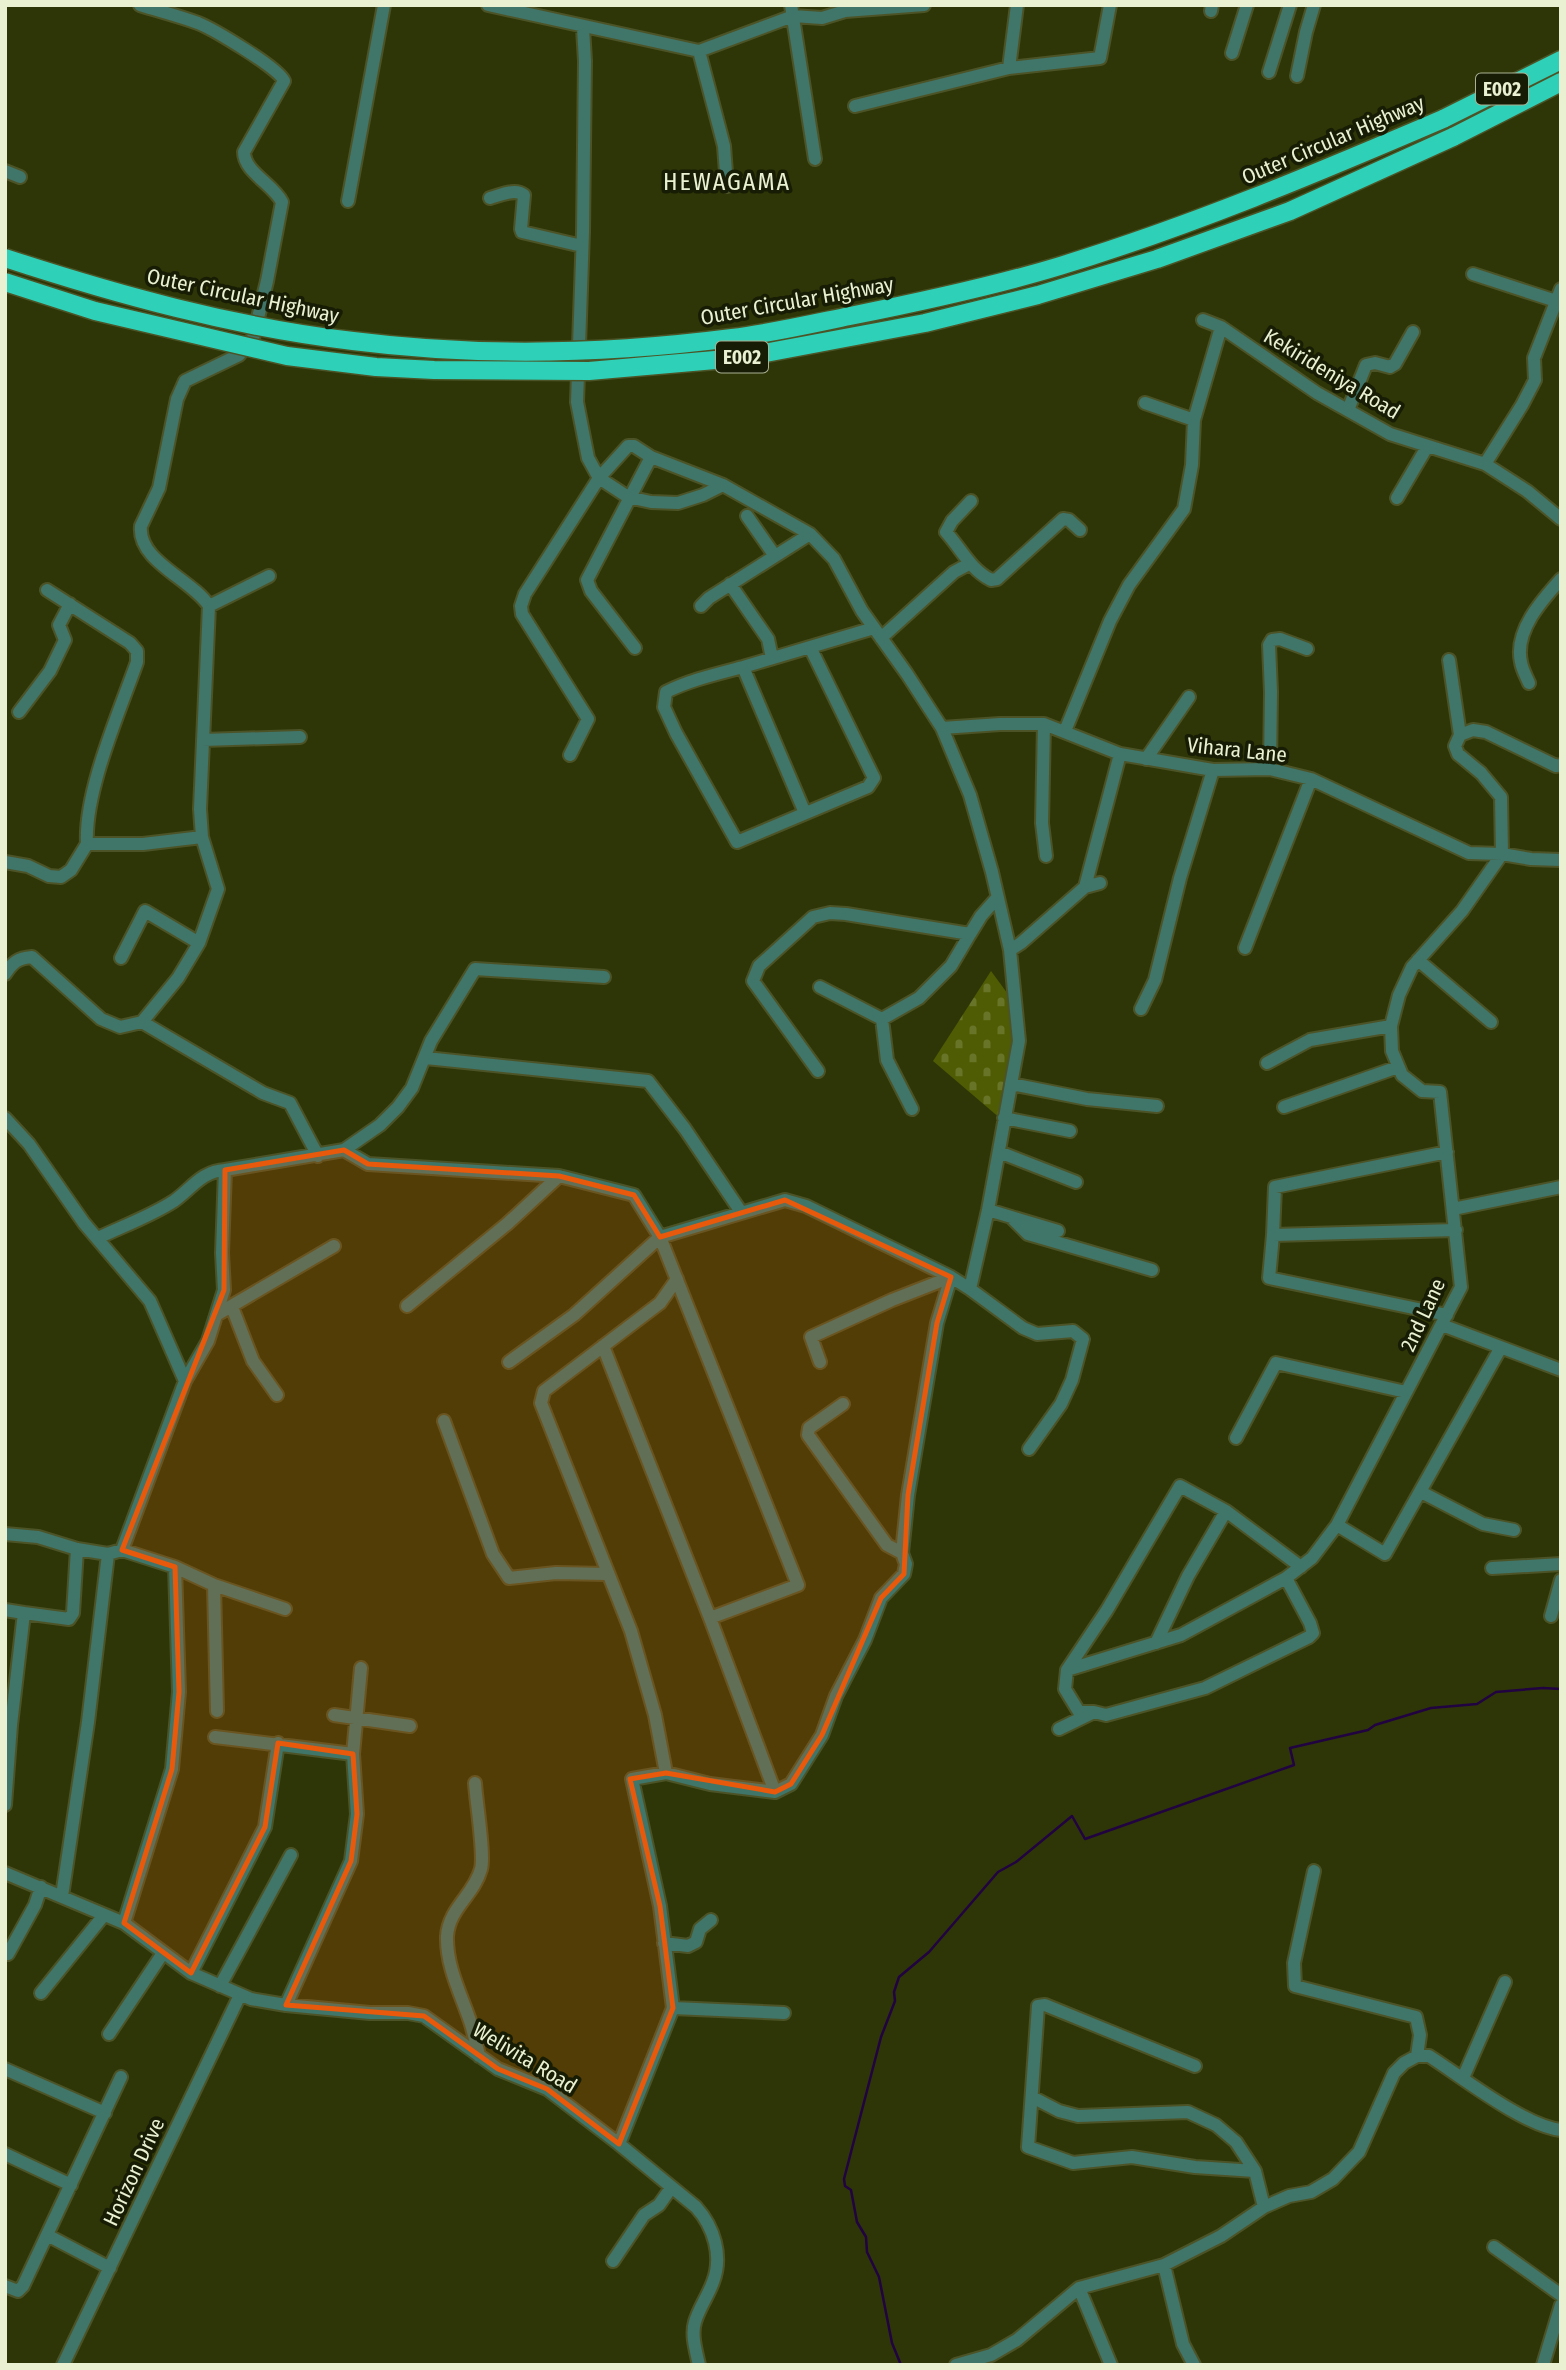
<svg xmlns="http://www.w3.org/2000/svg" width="1566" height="2370" viewBox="0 0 1566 2370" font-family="'Fira Sans Condensed',sans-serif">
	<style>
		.cemetery { fill: url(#cemetery-stones) }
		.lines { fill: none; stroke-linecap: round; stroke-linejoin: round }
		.stream { stroke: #210342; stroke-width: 2.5 }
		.minor-casing { stroke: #4c5427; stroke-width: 16 }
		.highway-casing { stroke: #4c5427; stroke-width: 21 }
		.minor { stroke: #40756a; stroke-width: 12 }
		.highway { stroke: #2ed1b7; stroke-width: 18 }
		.highway-bridge-casing { stroke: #4c5427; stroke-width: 21; stroke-linecap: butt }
		.highway-bridge { stroke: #2ed1b7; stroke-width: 18 }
		.marked { fill: #e8590c; fill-opacity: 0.2; stroke: #e8590c; stroke-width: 5; stroke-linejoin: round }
		.labels { text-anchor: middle; stroke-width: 7; stroke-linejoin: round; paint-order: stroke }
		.shield { fill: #171c04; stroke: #aab194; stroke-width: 2 }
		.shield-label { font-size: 19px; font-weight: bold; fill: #e9f1d2 }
		.street-label { font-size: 21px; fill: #e9f1d2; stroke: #171c04 }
		.quarter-label { font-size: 24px; letter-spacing: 2px; fill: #e9f1d2; stroke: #171c04 }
	</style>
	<defs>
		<pattern id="cemetery-stones" width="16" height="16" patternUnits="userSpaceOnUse" patternTransform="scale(1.75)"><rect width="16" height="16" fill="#4f5c03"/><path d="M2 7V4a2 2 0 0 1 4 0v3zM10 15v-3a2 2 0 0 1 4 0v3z" fill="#687427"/></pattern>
	</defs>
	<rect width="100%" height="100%" fill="#2e3607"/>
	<path class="cemetery" d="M991,971L1013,1001L1014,1041L1001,1119L933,1061Z"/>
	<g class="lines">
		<path class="stream" d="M901,2365L892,2343L879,2277L867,2252L866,2237L857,2222L851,2190L845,2186L844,2179L881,2037L895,2001L894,1992L899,1977L929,1952L998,1872L1016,1862L1072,1816L1085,1839L1294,1765L1290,1748L1368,1730L1375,1725L1431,1708L1477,1704L1496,1692L1543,1688L1561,1689"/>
		<g class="minor-casing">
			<path id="minor" d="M140,5C159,11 179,16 198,23C213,29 279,68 284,81L244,152C244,172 273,184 282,202L267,281L253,338L239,355L185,381L177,399L159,488L141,526C137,561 193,580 209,606L200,809L202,837
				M488,5L699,51L793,16L822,18L845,11L924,5
				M791,5L815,159
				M1211,11L1212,5
				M583,28L585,61L583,232L577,402L588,458L599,478L628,497L651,502L678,503L703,495L723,485
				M699,51L724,146L727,186
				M1232,53L1247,5
				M1009,68L1017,5
				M1269,72L1290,5
				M1297,76L1306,32L1314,5
				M855,106L1009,68L1100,58L1110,5
				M5,171L20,177
				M490,198C501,195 515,188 524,195L521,229L522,232L582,246
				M348,201L384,5
				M1473,274L1556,301
				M1561,289L1534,358L1535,380L1522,405L1485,464L1527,491L1561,519
				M1203,320L1221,327L1317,393L1390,434L1485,464
				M1348,410L1366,365L1375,363L1390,367L1395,364L1413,332
				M1194,420L1221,327
				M1397,498L1427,447
				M971,501L952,521L946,532C962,550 970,569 991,580L997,579L1063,519L1069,520L1080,530
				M747,516L775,556
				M730,584L768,639L772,658
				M47,590L130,643L137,651V662C119,713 84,792 87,844
				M209,606L269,576
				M701,606L709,598L810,534
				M881,638L954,572L969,564
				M810,647L874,778L868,787L737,842L676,733L664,707L666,692C690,680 717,674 743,667C787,654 830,641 874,628
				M635,648L591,591L587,580L651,457
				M1449,660L1460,735
				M743,667L805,813
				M1529,683C1526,676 1522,669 1521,662C1514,631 1542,600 1561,579
				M19,712L50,671L65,640L59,625L70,604
				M1044,724L1042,823L1046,856
				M942,728L1000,724H1044L1120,754L1213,770L1270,769L1311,779L1469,853L1502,854L1531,859L1561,860
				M1065,731L1110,621L1129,585L1184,509L1192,465L1194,420L1145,403
				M203,740L300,737
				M570,755L588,719L522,614L521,606L525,594L599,478L628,446H634L651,457L723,485L810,534L834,559L862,611L907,674L942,728L970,795L992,872L1010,950L1019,1041L988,1210L970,1289L951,1277L937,1323L908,1495L902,1553L906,1564L904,1574L881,1598L865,1640L836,1696L822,1735L791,1784L775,1792L710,1784L666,1773L632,1779L660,1906L673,2008L619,2144
				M1146,759L1189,697
				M1270,769L1271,692L1269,645L1272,640L1280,639L1307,649
				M5,862L28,866L49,876L61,877L71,870L87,844H143L202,837L218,889L199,943L178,978L142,1022L263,1093L290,1103L318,1156
				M1085,887L1120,754
				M1245,948L1311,779
				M1010,950L1021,943L1085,887L1100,883
				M121,958L145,911L199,943
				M1418,960L1491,1022
				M5,974C13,962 18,958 32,957L101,1019L120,1027L142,1022
				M820,987L882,1019L919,998L951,966L970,934
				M1141,1009L1155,980L1180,878L1213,770
				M882,1019L887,1060L912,1109
				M426,1058L648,1081L685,1129L741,1212
				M1267,1063L1310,1040L1391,1026
				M818,1071L753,981L759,966L813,917L830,913L846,914L970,934L981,916L997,898
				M1011,1084L1087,1099L1157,1106
				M1284,1107L1398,1067
				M5,1118L29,1144L84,1223L150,1301L185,1381L122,1550
				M1004,1118L1070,1131
				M344,1150L368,1164L559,1176L634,1195L660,1237L798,1585L710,1618
				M999,1152L1076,1182
				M1447,1152L1275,1187L1273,1235L1456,1230
				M1453,1209L1561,1187
				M988,1210L1058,1231
				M1011,1217L1028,1234L1152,1270
				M1273,1235L1269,1278L1447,1315
				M98,1238C123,1226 151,1216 174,1201C191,1189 202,1171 225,1170
				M970,1289L1023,1328L1037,1334L1073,1331L1083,1339L1072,1380L1061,1404L1029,1449
				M407,1306L507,1224L559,1176
				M232,1307L253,1361L277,1395
				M216,1315L334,1246
				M1442,1325L1561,1370
				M603,1346L710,1618L775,1792
				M509,1362L574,1315L660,1237L785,1200L806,1206L951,1277L892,1300L811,1337L820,1362
				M185,1381L208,1341L224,1290L222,1253L225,1170L344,1150L380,1125L398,1107L412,1088L431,1041L475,969L604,977
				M843,1404L809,1428L808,1435L887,1545L902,1553
				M444,1421L493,1554L509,1578L556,1573L607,1574
				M1236,1438L1276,1363L1406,1392
				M1421,1492L1483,1524L1514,1530
				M1337,1525L1385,1554L1500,1349
				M5,1534L38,1537L77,1549L108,1554L122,1550L175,1567L179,1692L172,1769L124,1923
				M175,1567L214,1585L285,1609
				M1492,1568L1561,1564
				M214,1585L217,1711
				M5,1610L24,1613L11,1725L5,1805
				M24,1613L69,1619L73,1613L77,1549
				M1551,1616L1561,1580
				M1156,1643L1188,1576L1226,1511
				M1067,1670L1181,1635L1286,1578L1312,1558L1337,1525L1461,1287L1440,1092L1422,1091L1402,1075L1392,1051L1391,1026L1399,995L1412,967L1462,911L1502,854L1501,797L1481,773L1458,754L1455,746L1460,735L1473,730L1486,732L1556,766L1561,765
				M1094,1712H1079L1065,1689L1067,1670L1107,1610L1180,1486L1226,1511L1301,1567
				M334,1715L410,1726
				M1059,1729L1094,1712L1106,1715L1205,1688L1309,1637L1313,1633L1310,1623L1286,1578
				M215,1737L353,1754L357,1814L351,1861L286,2005
				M353,1754L361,1668
				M666,1773L655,1715L631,1631L541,1403L544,1391L660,1303L677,1279
				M475,1783C476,1801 485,1855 481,1869C474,1895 449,1908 447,1936C446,1967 462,1996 471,2024C474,2035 477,2046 479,2056
				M1314,1871L1294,1963L1295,1986L1416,2017L1420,2035L1417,2056
				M5,1873L124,1923L191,1973L251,1999L286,2005L370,2013H408L424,2016L498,2069L547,2089L619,2144L696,2207C714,2227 723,2256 713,2282C708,2296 699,2308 695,2322C691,2335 696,2351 699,2365
				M62,1896L88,1722L108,1554
				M664,1943L688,1946L696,1942L700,1929L711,1920
				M8,1954L35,1905L41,1887
				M191,1973L265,1827L278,1743
				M220,1986L291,1855
				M41,1993L104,1915
				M673,2008L784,2013
				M109,2034L163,1953
				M1195,2066L1045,2005L1038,2006L1028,2147L1073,2163L1132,2157L1195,2167L1255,2171L1264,2207
				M5,2069L105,2113
				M1463,2078L1505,1982
				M1032,2097L1059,2111L1078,2116L1188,2112L1216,2125L1236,2142L1255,2171
				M5,2154L71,2185
				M47,2235L110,2268
				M1494,2247L1561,2295
				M613,2261L644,2215L659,2205L671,2188
				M1164,2265L1183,2344L1194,2365
				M5,2286L18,2291L23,2286L121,2077
				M1079,2288L1111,2365
				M63,2365L240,1995
				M956,2365L991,2355L1017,2340L1079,2288L1164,2265L1221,2236L1264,2207L1289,2196L1311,2192L1333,2179L1359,2152L1394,2073L1404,2063L1417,2056H1429C1462,2077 1524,2126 1561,2130
				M1543,2365L1561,2305"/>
		</g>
		<g class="highway-casing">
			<path id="highway" d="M1443,119L1561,60
				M1453,137L1561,82"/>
		</g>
		<use href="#minor" class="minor"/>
		<use href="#highway" class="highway"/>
		<g class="highway-bridge-casing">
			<path id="highway-bridge" d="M5,258C118,295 234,327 353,341C479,357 607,354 732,338C772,333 811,324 850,316C920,302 991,287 1060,266C1191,226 1317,173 1443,119
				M5,282L95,311L287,356L376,367L434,370L589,371L738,358L925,323L1038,295L1157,259L1290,211L1453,137"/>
		</g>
		<use href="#highway-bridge" class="highway-bridge"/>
	</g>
	<path class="marked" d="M344,1150L368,1164L559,1176L634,1195L660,1237L785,1200L951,1277L937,1323L908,1495L904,1574L881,1598L822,1735L791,1784L775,1792L666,1773L630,1779L660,1906L673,2008L619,2144L547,2089L498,2069L424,2016L286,2005L351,1861L357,1814L353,1754L278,1743L265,1827L191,1973L124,1923L172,1769L179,1692L175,1567L122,1550L224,1290L225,1170Z"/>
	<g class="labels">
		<g class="shield">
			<rect x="1476" y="73.5" width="52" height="31" rx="5"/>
			<rect x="716" y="341.5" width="52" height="31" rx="5"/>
		</g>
		<g class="shield-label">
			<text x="1502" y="96">E002</text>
			<text x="742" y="364">E002</text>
		</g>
		<g class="street-label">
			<text transform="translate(1333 140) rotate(-23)" y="7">Outer Circular Highway</text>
			<text transform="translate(243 296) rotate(12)" y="7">Outer Circular Highway</text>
			<text transform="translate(797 301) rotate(-10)" y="7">Outer Circular Highway</text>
			<text transform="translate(1332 374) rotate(31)" y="7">Kekirideniya Road</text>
			<text transform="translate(1237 750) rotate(6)" y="7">Vihara Lane</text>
			<text transform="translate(1423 1315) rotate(-65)" y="7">2nd Lane</text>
			<text transform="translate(525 2058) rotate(31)" y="7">Welivita Road</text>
			<text transform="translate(134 2172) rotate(-65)" y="7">Horizon Drive</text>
		</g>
		<g class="quarter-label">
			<text x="727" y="190">HEWAGAMA</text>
		</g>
	</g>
	<rect width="1566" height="2370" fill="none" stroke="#e9f1d2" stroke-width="14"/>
</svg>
